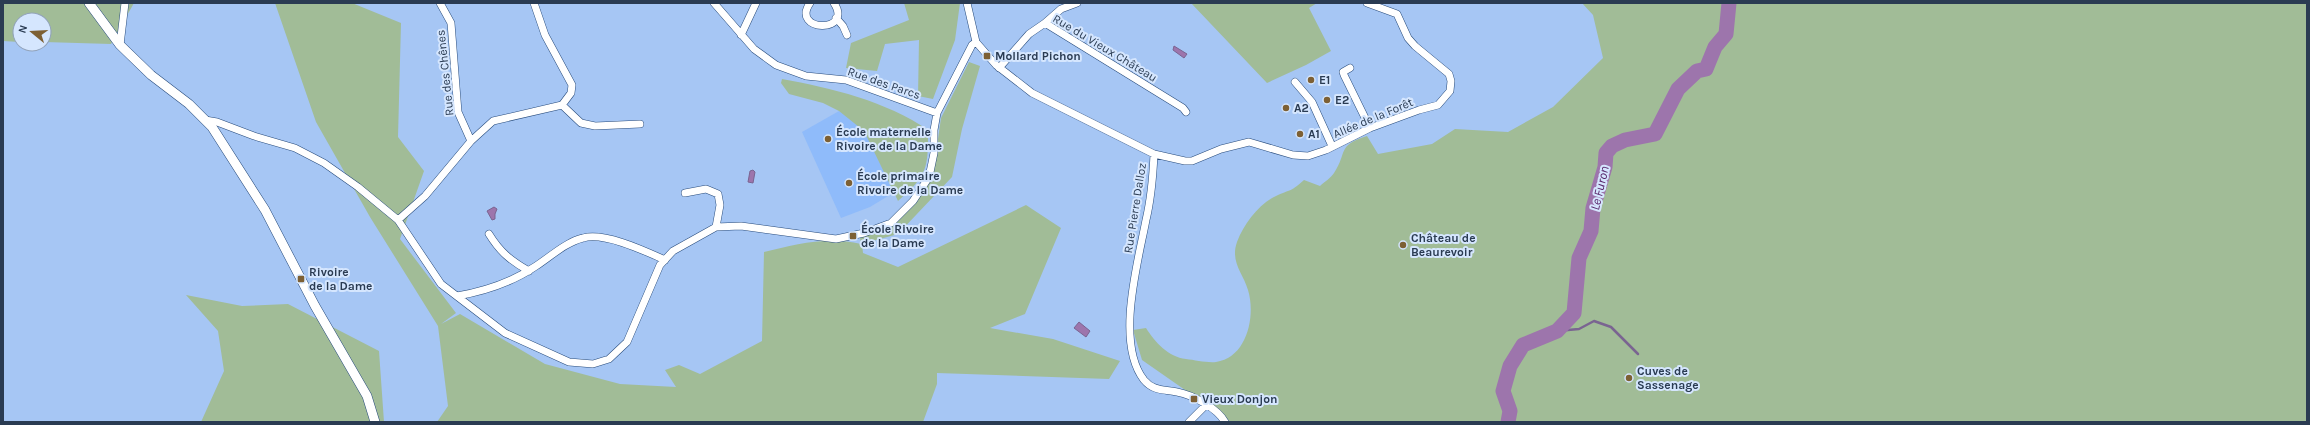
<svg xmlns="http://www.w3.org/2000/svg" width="2310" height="425" viewBox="0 0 2310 425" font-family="Karla,sans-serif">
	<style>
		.built { fill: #8fbbfa }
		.green { fill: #a1bc97 }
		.water { fill: #9d75ac; stroke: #7a6491 }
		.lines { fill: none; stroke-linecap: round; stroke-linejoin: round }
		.stream { stroke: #7a6491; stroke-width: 2.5 }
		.river { stroke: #9d75ac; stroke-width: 15 }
		.minor-casing { stroke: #274b7c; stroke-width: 8 }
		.secondary-casing { stroke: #274b7c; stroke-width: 10 }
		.minor { stroke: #fff; stroke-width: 7 }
		.secondary { stroke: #fff; stroke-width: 9 }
		.poi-dot { fill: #7d6034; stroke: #d5e6fe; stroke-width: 1.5 }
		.labels { text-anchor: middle; stroke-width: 4; stroke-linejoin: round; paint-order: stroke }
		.street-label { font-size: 12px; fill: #2a3b52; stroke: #d5e6fe }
		.poi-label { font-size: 12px; font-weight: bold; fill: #2a3b52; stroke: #d5e6fe; text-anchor: start }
		.water-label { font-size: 13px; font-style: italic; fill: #572468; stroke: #d5e6fe }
	</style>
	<rect width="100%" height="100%" fill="#a6c6f4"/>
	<path class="built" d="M839,111L866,122L903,187L870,207L841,218L802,132Z"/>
	<path class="green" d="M3,3H134L111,44L44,42V20H20V42L3,41Z
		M275,3H352L401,23L398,137L424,171L400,239L456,313L441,324L460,314L545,364L620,384L676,387L665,370L679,365L700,374L762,341L764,252C796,244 828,236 861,244L860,238L893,225L933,174L941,118L969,62L980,66L962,129L952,177L898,234L862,244L863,253L898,267L1026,205L1061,228L1025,314L990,328L1053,339L1120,361L1109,379L937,373V384L923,422H437L448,406L438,326L370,217L316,122Z
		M904,3H960L955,40L933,99L918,96L919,40L885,44L877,71L846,68L851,43L909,20Z
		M1191,3H1317L1309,8L1331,51L1306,65L1267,83Z
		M1582,3H2307V422H1231L1142,360L1133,330L1146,328C1155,342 1168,357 1186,359C1195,360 1207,363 1216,362C1247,358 1256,316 1248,290C1243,273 1230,262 1237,242C1244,224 1259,204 1276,196C1291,189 1291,192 1304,180L1320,186C1324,182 1331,178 1334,173C1348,152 1336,146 1367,136L1378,154L1432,144L1455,129L1508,132L1553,107L1603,58L1593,15Z
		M782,79C831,88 886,101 928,130C928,168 928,175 898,201L864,131L839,111L823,103L789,94L781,83Z
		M186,295L242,306L288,304L379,351L384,422H201L224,371L218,331Z"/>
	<path class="water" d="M1725,3H1736L1726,19Z
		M1174,46L1187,54L1184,58L1173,50Z
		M753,170L755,172L753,183L748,182L750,171Z
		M494,207L497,209L495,214V219L492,220L487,211Z
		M1079,322L1090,331L1086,337L1074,328Z"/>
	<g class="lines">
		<path class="stream" d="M1557,331L1579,329L1594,321L1611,327L1638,354"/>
		<path class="river" d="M1508,422L1510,411L1503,391L1510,366L1523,345L1557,331L1574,313L1579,258L1591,231L1593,208L1605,167L1606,153L1612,146L1625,140L1655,134L1678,89L1697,71L1706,69L1715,47L1726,34L1729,3"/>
		<g class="minor-casing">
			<path id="minor" d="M534,3L545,35L572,85L571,93L562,105
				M714,3L754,49L776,65L806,76L846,80L937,113
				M810,3C790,32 854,34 834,3
				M967,3L976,42L996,65L1032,93L1154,154L1185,161H1192L1221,149L1249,142L1293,155L1308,156L1326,150L1370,128L1419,110L1438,105L1450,91L1451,81L1449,74L1415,46L1408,38L1397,14L1367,3
				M836,18L843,26L847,35
				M1045,23L1061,9L1077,3
				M741,35L756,3
				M120,45L125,3
				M999,68L1029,34L1045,23L1183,108L1186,112
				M1350,68L1343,72L1344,75L1370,128
				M1295,82L1312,102L1332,146
				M205,120L217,122L254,136L295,148L324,163L358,187L398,220L441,284L505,333L569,362L593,364L609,359L627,342L660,265L673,251L716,227L741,226L836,239L864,233L891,223L913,201L929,177L934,153V130L937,113L972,45L976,42
				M471,141L493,121L562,105L581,123L595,126L640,124
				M1154,154C1153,176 1151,199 1146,220C1138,262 1115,343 1144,380C1154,392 1165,389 1177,392C1193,395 1217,408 1225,422
				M685,193L706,189L718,194L720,205L716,227
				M398,220L425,196L471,141L458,112L451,23L440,3
				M489,234C500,252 511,261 529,271
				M457,296C486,291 511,283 536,266C550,257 566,242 583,238C605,232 645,251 665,260
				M1189,422L1206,405"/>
		</g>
		<g class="secondary-casing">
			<path id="secondary" d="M89,3L120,45L151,75L189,104L212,127L265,210L315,306L367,396L375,422"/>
		</g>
		<use href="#minor" class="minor"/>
		<use href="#secondary" class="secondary"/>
	</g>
	<g class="poi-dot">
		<rect x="983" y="52" width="8" height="8" rx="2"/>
		<circle cx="1311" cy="80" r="4"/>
		<circle cx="1327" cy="100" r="4"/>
		<circle cx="1286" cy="108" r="4"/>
		<circle cx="1300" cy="134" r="4"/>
		<circle cx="828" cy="139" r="4"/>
		<circle cx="849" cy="183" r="4"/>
		<rect x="849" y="232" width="8" height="8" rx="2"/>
		<circle cx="1403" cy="245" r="4"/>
		<rect x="297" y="275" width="8" height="8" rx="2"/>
		<circle cx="1629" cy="378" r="4"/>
		<rect x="1190" y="395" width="8" height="8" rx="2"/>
	</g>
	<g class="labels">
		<g class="street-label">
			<text transform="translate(1105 48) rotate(31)" y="4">Rue du Vieux Château</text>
			<text transform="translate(445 73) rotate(-96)" y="4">Rue des Chênes</text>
			<text transform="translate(884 83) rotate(19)" y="4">Rue des Parcs</text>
			<text transform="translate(1373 118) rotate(-23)" y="4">Allée de la Forêt</text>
			<text transform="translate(1135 208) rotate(-81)" y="4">Rue Pierre Dalloz</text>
		</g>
		<g class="poi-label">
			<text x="995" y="60">Mollard Pichon</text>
			<text x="1319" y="84">E1</text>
			<text x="1335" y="104">E2</text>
			<text x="1294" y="112">A2</text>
			<text x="836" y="136">École maternelle<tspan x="836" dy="14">Rivoire de la Dame</tspan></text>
			<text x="1308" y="138">A1</text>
			<text x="857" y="180">École primaire<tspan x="857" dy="14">Rivoire de la Dame</tspan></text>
			<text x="861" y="233">École Rivoire<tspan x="861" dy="14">de la Dame</tspan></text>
			<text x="1411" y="242">Château de<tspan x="1411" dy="14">Beaurevoir</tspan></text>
			<text x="309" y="276">Rivoire<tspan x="309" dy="14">de la Dame</tspan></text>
			<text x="1637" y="375">Cuves de<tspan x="1637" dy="14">Sassenage</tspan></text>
			<text x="1202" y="403">Vieux Donjon</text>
		</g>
		<g class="water-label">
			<text transform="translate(1599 188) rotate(-77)" y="5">Le Furon</text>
		</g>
	</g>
	<rect width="2310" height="425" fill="none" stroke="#2a3b52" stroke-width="8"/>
	<g transform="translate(32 32) rotate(288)"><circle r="19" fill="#d5e6fe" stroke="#91a2b9"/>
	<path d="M0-3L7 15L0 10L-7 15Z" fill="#7d6034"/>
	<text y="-6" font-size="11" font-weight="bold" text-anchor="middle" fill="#2a3b52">N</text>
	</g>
</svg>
